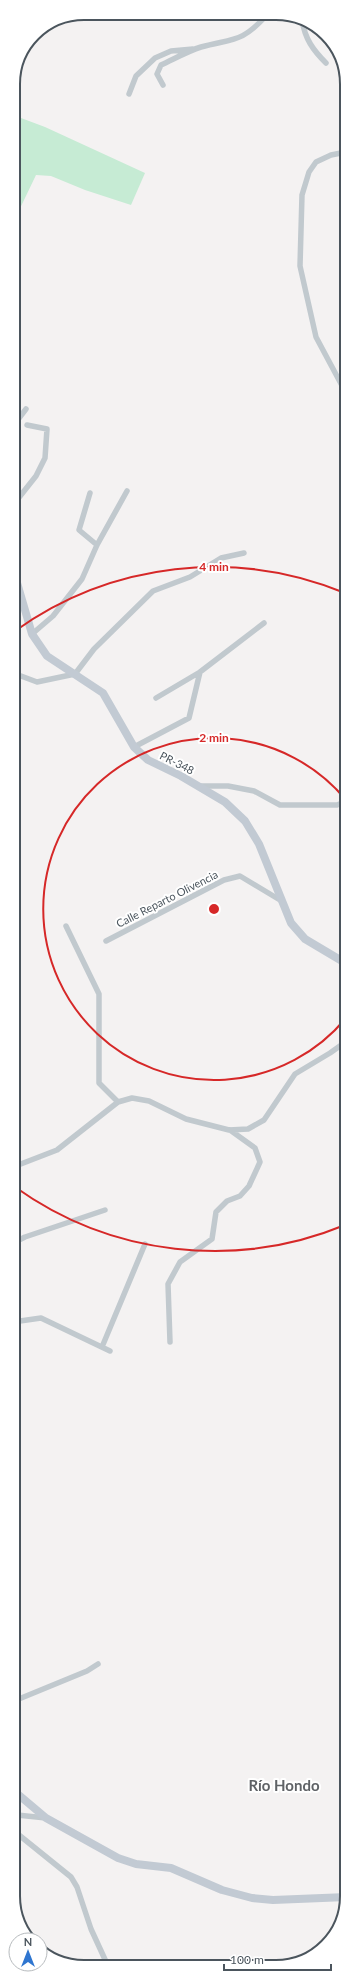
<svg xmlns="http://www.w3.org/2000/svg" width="360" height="1980" viewBox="0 0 360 1980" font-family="Lato,sans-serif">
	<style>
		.green { fill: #c6ebd4 }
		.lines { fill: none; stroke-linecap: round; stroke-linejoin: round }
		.street { stroke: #c1c9ce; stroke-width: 5.5 }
		.secondary { stroke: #c2cad3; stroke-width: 8 }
		.ring { fill: none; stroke: #d62828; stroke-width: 2 }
		.labels { text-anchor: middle; stroke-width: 4; stroke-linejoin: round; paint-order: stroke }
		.street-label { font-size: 11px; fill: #4b555d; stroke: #fff }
		.district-label { font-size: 15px; font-weight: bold; fill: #5f6266; stroke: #fff }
		.rim { fill: none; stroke: #4b555d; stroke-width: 2 }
		.centre { fill: #d62828; stroke: #fff; stroke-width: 2 }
		.ring-label { font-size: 12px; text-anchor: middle; font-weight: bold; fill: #d62828; stroke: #fff; stroke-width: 4; stroke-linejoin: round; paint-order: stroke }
	</style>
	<rect width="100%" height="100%" fill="#f4f2f2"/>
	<path class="green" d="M13,115L45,127L145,173L131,205L85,190L51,176L36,175L13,223Z"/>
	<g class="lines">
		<path class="street" d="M302,20C305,39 313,50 326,63
			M163,85L157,74L161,65C174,59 188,51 201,47C234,38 241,43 266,16
			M129,94L136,76L155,58L171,51L193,49
			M346,152L331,155L316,162L309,172L302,195L300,266L316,337L347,395
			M13,426L26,409
			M90,493L79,530L97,545
			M13,505L36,476L45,458L47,429L27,425
			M32,634L53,616L82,579L97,545L127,491
			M13,673L37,682L75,674L94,649L153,591L190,577L221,558L244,553
			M156,698L200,672
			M134,747L189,718L200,672L264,623
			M200,786H228L254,791L280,805H337L347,801
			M66,926L99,994V1083L118,1102
			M106,941L224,880L240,876L280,900
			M13,1167L57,1150L118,1102L132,1098L149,1101L186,1119L229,1130L248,1129L264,1120L295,1074L330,1053L347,1041
			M13,1243L25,1237L105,1210
			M13,1322L41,1318L110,1351
			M170,1342L168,1284L180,1262L212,1239L216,1212L227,1201L240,1196L249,1186L260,1162L255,1148L230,1130
			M102,1347L145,1244
			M14,1701L87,1671L98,1664
			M14,1818L17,1815L46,1818
			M14,1831L71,1877L77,1887L91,1929L108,1966"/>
		<path class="secondary" d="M13,569L32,634L47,656L103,693L134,747L148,760L181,776L225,802L245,821L259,844L291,923L305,939L347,964
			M14,1791L46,1818L118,1858L136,1864L171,1868L222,1890L252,1898L273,1900L347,1897"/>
	</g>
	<g class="ring">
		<path d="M346 1018A171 171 0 1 1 346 800"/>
		<path d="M345 1225A342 342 0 0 1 15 1187M15 631A342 342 0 0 1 345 593"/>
	</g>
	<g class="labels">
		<g class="street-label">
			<text transform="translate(177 763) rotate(27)" y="4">PR-348</text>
			<text transform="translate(167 899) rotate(-27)" y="4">Calle Reparto Olivencia</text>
		</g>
		<g class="district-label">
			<text x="284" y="1791">Río Hondo</text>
		</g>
	</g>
	<path d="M0 0H360V1980H0ZM84 20H276A64 64 0 0 1 340 84V1896A64 64 0 0 1 276 1960H84A64 64 0 0 1 20 1896V84A64 64 0 0 1 84 20Z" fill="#fff" fill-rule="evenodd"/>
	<path class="rim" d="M84 20H276A64 64 0 0 1 340 84V1896A64 64 0 0 1 276 1960H84A64 64 0 0 1 20 1896V84A64 64 0 0 1 84 20Z"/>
	<circle cx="214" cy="909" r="6" class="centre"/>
	<g class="ring-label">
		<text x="214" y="571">4 min</text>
		<text x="214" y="742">2 min</text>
	</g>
	<g transform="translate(28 1952)"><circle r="19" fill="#ffffff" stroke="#b7bbbe"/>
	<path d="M0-3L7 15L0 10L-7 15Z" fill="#2f76d0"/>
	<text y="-6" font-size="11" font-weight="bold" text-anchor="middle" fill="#4b555d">N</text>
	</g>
	<path d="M224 1964v6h107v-6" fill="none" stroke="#4b555d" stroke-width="2"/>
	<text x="230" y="1964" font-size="12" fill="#4b555d" stroke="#ffffff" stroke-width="3" paint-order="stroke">100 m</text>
</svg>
